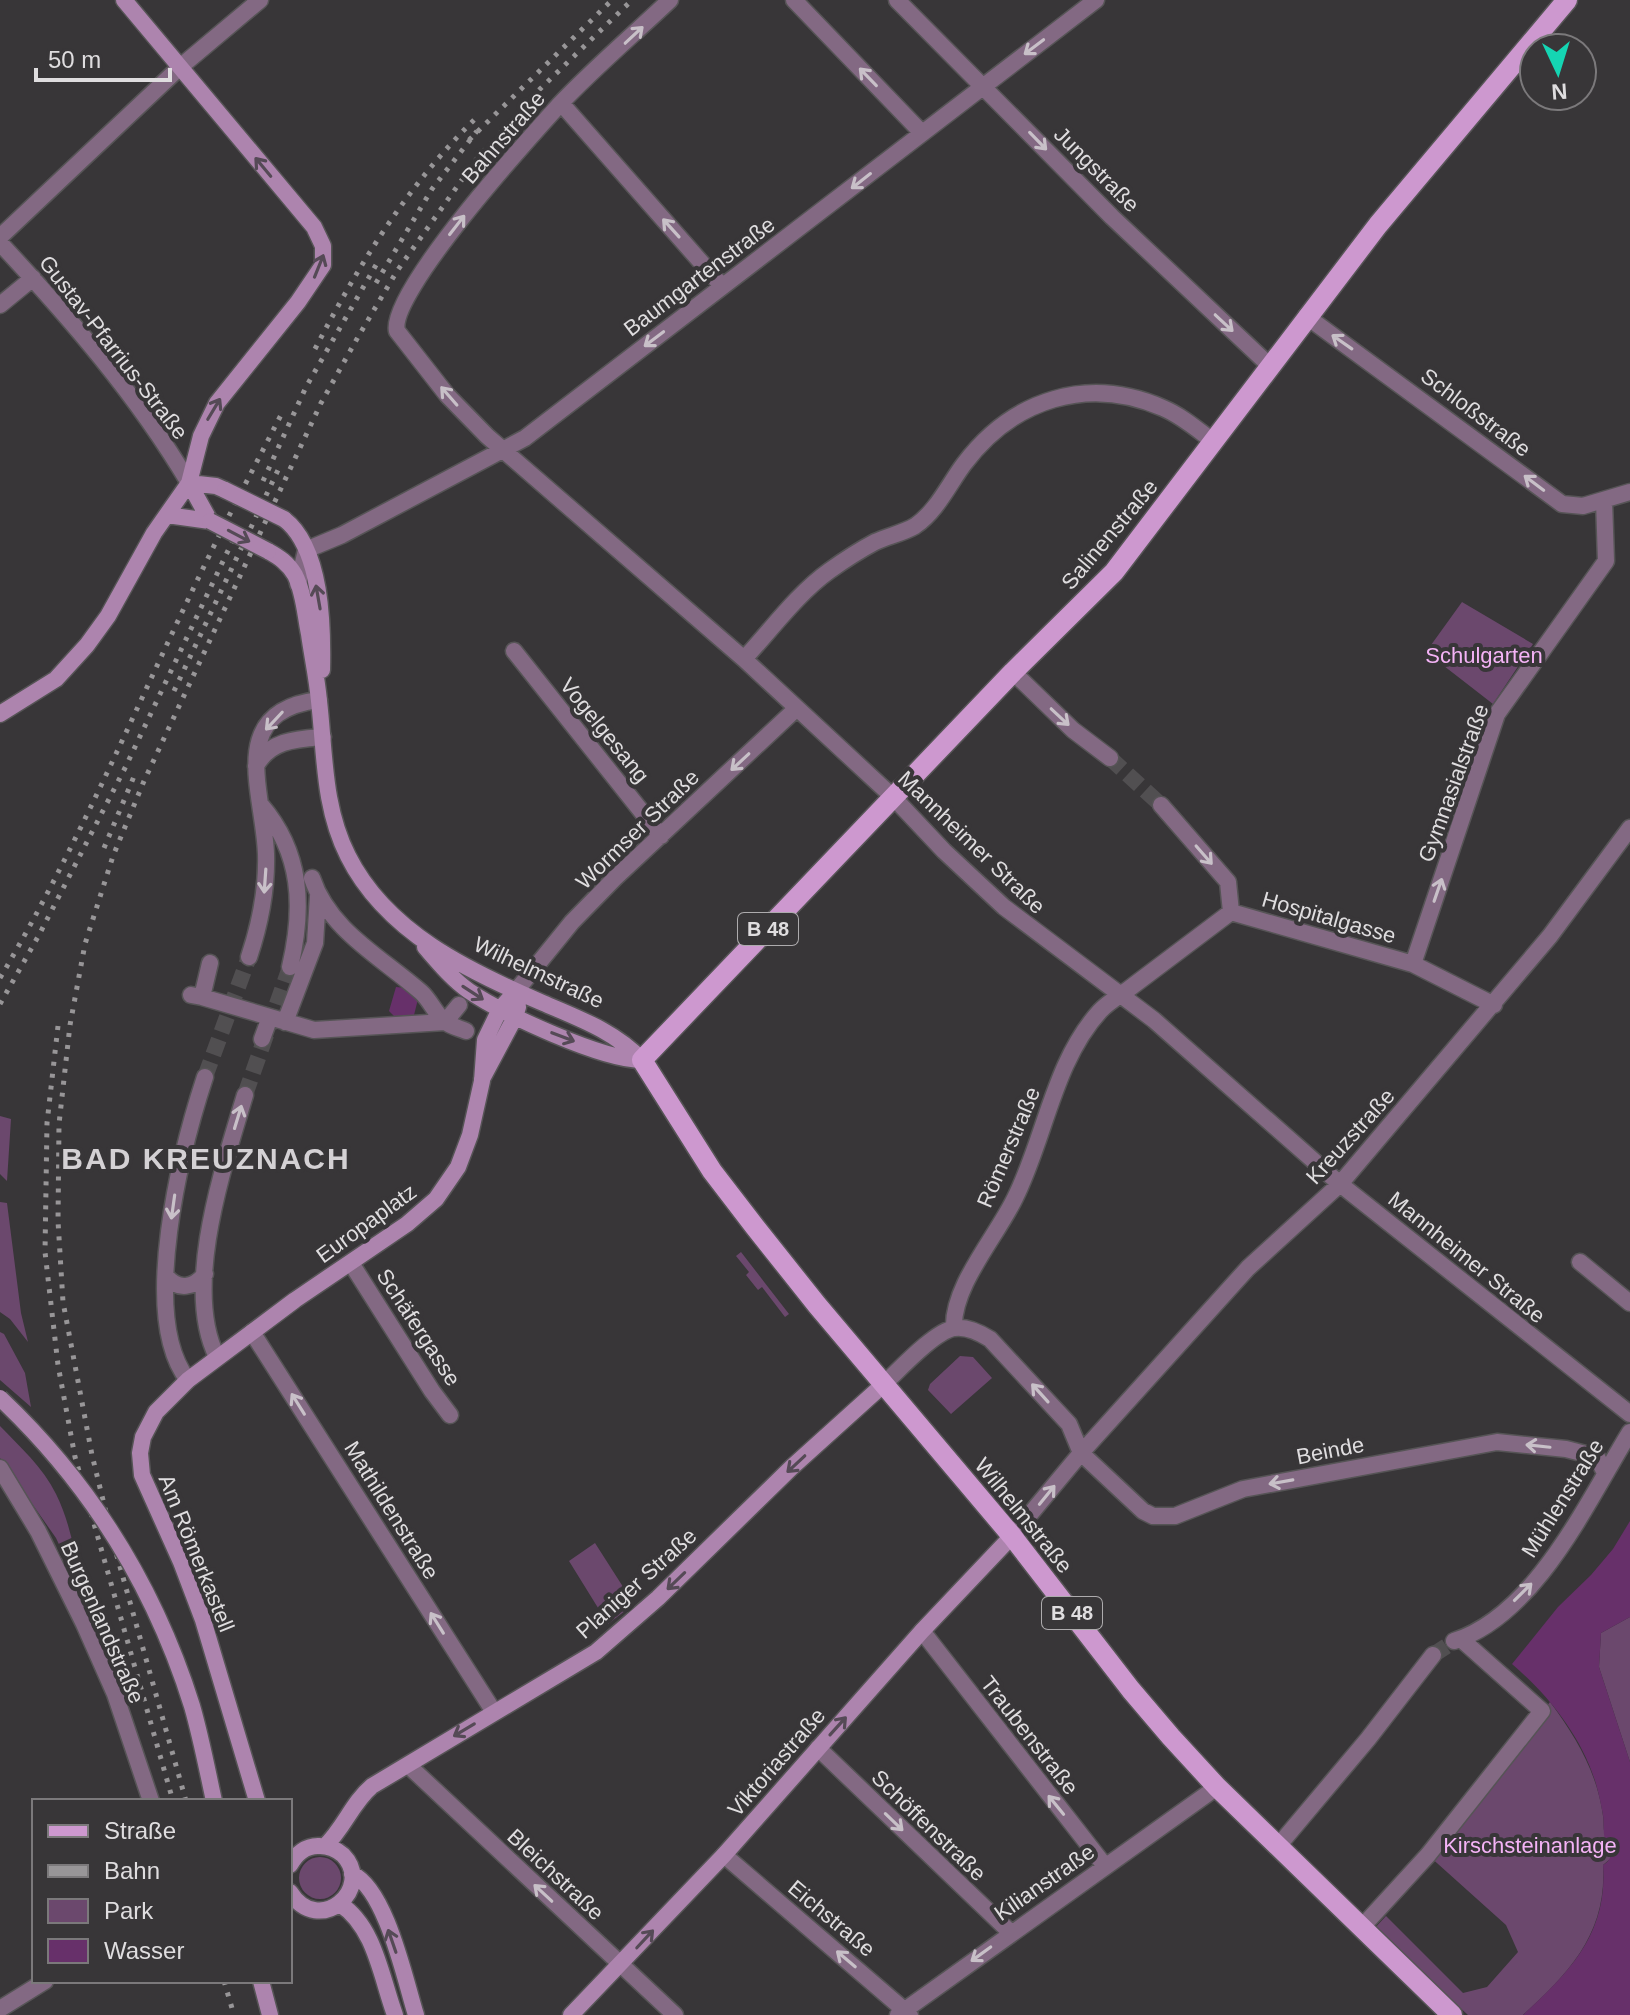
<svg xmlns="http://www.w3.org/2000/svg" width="1630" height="2015" viewBox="0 0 1630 2015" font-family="Helvetica,sans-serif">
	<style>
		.green { fill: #6b486d }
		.water { fill: #67306a }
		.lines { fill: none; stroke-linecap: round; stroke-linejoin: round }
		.street-tunnel { stroke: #514f51; stroke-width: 16; stroke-dasharray: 16 8; stroke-linecap: butt }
		.street-casing { stroke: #565456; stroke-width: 19 }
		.secondary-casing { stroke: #565456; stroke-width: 19 }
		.primary-casing { stroke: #565456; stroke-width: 23 }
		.street { stroke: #836983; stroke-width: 16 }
		.secondary { stroke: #ad84ae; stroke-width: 16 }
		.primary { stroke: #cd98cf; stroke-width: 20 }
		.rail { stroke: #989698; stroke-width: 5; stroke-dasharray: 4 8; stroke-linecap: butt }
		.secondary-bridge-casing { stroke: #565456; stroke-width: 19; stroke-linecap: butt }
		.secondary-bridge { stroke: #ad84ae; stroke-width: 16 }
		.oneway { stroke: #c8c0c8 }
		.oneway2 { stroke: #554a56 }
		.labels { text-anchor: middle; stroke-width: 8; stroke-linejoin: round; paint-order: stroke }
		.shield { fill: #383638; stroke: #adabad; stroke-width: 2 }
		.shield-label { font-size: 20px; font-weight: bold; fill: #dfdddf }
		.street-label { font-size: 22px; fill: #dfdddf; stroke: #383638 }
		.park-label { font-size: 22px; fill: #f4b3f6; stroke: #383638 }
		.district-label { font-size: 30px; font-weight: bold; letter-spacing: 2px; fill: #d4d1d4; stroke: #383638 }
	</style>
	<rect width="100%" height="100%" fill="#383638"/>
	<path class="green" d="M1462,602L1533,644L1493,704L1426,652Z
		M0,1116L11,1119L7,1181L0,1174Z
		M0,1202L7,1203L21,1313L28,1342L10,1319L0,1312Z
		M741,1252L789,1314L785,1317L762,1287L758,1290L746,1275L749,1272L736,1256Z
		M0,1332L4,1334L25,1373L31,1407L0,1380Z
		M960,1356L973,1357L992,1378L951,1414L928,1390L930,1384Z
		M0,1426C20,1447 43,1467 56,1494C70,1522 75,1554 82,1585H78L56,1538L0,1458Z
		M595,1543L634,1604L608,1624L569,1561Z
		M1630,1617V1762L1599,1667L1601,1633Z
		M1550,1702C1576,1737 1597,1772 1603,1816C1604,1822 1603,1829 1605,1835C1607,1844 1612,1848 1610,1859L1603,1865C1607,1933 1570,1972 1523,2015H1468L1374,1929L1386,1916L1463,1993L1487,1987L1518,1952L1506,1925L1428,1855Z
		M299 1878a21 21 0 1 1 42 0a21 21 0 1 1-42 0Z"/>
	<path class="water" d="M396,987L406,988L418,999L414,1015L394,1016L389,1011Z
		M1630,1521V1617L1601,1633L1599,1667L1630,1762V2015H1523C1570,1972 1608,1933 1603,1865C1616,1857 1609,1850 1605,1839C1603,1833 1604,1822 1603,1815C1601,1805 1599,1794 1596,1784C1582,1737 1549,1696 1512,1664L1558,1607L1591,1575L1613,1549Z"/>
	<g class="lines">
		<path class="street-tunnel" d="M1110,758L1161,805
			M205,1077L249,957
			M245,1095L290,967
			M1433,1655L1453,1642"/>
		<g class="street-casing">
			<path id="street" d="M670,0C633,35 594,68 559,105C530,137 387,294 397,331L447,395L487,436L744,659L894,798L944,851L1004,907L1154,1020L1340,1184L1630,1414
				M794,0L922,133
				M897,0L1112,217L1270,366
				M561,103L722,286
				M0,237L179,68L260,0
				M0,243C69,317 137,395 189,483
				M0,305L33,278
				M1306,316L1562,504L1583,506L1630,492
				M298,584L306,550L342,535L525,438L1096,0
				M514,651L661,836
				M744,659C770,631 798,593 829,571C843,561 860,550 875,542C888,536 903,533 915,526C937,511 949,484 964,464C1013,399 1088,375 1163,408C1182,416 1198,430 1214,442
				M1013,672L1073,730L1110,758
				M256,766C270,740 296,739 323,737
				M261,805C302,853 304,907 290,967
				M1161,805L1228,882L1231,912
				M312,878C329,930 381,957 421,992C430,1000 435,1013 444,1021C450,1026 459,1028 466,1031
				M1231,912L1413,964L1494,1005
				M249,957C260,924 267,889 266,854C264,793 225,711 319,700
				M1413,964L1497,714L1606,561L1604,500
				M516,991L572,922L615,878L797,708
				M191,995L202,997L210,963
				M202,997L314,1030L445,1022L459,1005
				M285,1022L315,943L318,896
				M262,1039L270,1017
				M1580,1262L1630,1303
				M351,1263L432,1391L450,1415
				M166,1276C178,1291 194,1288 205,1274
				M954,1328C952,1286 997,1236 1015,1198C1045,1138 1054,1061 1100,1011C1109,1001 1123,994 1134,985C1166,961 1199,936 1231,912
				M252,1332L494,1712
				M217,1357C182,1287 224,1166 245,1095
				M188,1380C138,1317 182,1147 205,1077
				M884,1384C900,1369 934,1332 954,1328C967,1326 979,1332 990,1339L1069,1424L1081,1453L1143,1511L1153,1516H1175L1243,1489L1497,1442L1566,1449L1597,1457L1605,1473
				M0,1468L38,1531L84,1624L115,1694L151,1801
				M1012,1536L1081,1453L1248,1268L1340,1184L1550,936L1630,828
				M922,1631L1105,1866
				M1454,1641C1536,1615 1588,1500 1630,1432
				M818,1748L1010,1932
				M408,1765L675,2015
				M1279,1845L1368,1739L1433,1655
				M724,1855L910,2015
				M1362,1927L1428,1855L1542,1711L1461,1639
				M0,2009L45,1981
				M898,2015L1217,1787"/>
		</g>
		<g class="secondary-casing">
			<path id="secondary" d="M189,483L210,521
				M189,483L216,486L225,490
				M167,515L210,521
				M284,519C322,548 323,626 322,670
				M268,551C279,557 288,563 295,575C304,593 305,615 309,634C312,656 317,678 319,701C325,753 323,807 348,856C386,932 468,971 543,1003C580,1019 614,1031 642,1060
				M0,714L56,679L87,645L108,616L154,533L189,483L201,436L217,403L298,302L323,265V246L314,227L124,0
				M425,947C439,963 452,979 469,991C503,1014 602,1060 642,1060
				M482,1079L515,1017L518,1007
				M257,1801L203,1620L181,1562L142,1475L140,1453L143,1437L156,1412L188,1380L295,1300L407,1224L436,1199L458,1167L470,1135L482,1081L485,1040L500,1009L516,991
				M325,1846C344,1828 352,1803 372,1786L596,1652L658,1598L792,1467L884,1384
				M290,1865C296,1854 306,1845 320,1846C329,1846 336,1849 343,1855C375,1888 319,1938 290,1892
				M352,1874C386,1889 405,1980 416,2015
				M340,1904C375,1927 381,1977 395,2015
				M261,1981L270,2015
				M571,2015L724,1855L922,1631L1012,1536"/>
		</g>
		<g class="primary-casing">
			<path id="primary" d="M1452,2015L1217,1787L1171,1737L1131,1690L1012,1536L817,1305L755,1227L712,1171L642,1060L1013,672L1114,572L1378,225L1567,0"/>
		</g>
		<use href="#street" class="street"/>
		<use href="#secondary" class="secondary"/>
		<use href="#primary" class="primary"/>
		<path class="rail" d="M469,140L612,0
			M376,283L432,189L477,131
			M315,349C358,266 407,186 474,120
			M263,481L306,387L376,265
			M174,691L278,470
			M104,848L135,774
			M0,978C82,840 142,692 213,548C235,503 259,458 282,413
			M0,1004L39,935L125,768L234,538
			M58,1026L47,1123L45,1252L58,1365L75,1457L173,1801
			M186,1801L115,1549L92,1455L63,1302L58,1221L59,1124L70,1025L85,944L113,856L144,781L321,403L358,337L397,271L476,160L538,91L632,0
			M224,1981L234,2015"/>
		<g class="secondary-bridge-casing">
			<path id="secondary-bridge" d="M225,490L284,519
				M210,521L268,551
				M0,1398C90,1483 155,1588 192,1706C201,1737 207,1769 214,1801"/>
		</g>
		<use href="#secondary-bridge" class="secondary-bridge"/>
	</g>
	<defs><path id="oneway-shaft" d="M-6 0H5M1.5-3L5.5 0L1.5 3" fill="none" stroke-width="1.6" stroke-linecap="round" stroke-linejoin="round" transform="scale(2)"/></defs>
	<g class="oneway">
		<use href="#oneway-shaft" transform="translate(634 35) rotate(-43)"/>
		<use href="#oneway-shaft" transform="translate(1034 47) rotate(143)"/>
		<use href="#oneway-shaft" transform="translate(868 77) rotate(-134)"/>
		<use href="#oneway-shaft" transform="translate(1038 141) rotate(46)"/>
		<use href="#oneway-shaft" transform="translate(861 181) rotate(142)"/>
		<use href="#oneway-shaft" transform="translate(457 225) rotate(-52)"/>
		<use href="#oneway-shaft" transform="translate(671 228) rotate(-132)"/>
		<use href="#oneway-shaft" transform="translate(1224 323) rotate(43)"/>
		<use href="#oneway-shaft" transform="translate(654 339) rotate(143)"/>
		<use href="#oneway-shaft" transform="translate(1342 342) rotate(-145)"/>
		<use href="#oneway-shaft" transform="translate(449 396) rotate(-131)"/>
		<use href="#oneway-shaft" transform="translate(1534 483) rotate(-143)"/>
		<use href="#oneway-shaft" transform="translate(1060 717) rotate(43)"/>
		<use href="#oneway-shaft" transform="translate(274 721) rotate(133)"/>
		<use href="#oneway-shaft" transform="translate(740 762) rotate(137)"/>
		<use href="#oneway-shaft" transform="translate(1204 855) rotate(49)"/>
		<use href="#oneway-shaft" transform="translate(265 881) rotate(94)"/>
		<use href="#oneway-shaft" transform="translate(1438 890) rotate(-71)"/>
		<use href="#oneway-shaft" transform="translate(238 1117) rotate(-73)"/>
		<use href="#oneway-shaft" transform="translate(173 1207) rotate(98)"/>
		<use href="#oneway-shaft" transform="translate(1040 1393) rotate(-132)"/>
		<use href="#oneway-shaft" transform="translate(298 1404) rotate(-122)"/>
		<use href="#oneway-shaft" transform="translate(1538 1446) rotate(-174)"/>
		<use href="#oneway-shaft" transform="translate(1281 1482) rotate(170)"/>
		<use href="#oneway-shaft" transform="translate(1047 1495) rotate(-51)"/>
		<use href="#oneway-shaft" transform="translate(1523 1592) rotate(-45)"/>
		<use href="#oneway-shaft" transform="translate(437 1623) rotate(-122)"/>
		<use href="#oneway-shaft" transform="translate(1056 1805) rotate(-129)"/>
		<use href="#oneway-shaft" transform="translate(894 1822) rotate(44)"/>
		<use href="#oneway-shaft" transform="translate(543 1893) rotate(-137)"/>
		<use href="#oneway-shaft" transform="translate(981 1954) rotate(144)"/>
		<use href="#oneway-shaft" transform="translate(846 1959) rotate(-140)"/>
	</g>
	<g class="oneway2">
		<use href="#oneway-shaft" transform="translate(263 167) rotate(-130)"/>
		<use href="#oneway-shaft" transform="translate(319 266) rotate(-68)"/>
		<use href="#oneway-shaft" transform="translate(214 409) rotate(-59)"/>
		<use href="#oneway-shaft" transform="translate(239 536) rotate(28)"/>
		<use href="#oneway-shaft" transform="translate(318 597) rotate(-100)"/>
		<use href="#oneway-shaft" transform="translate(473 993) rotate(33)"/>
		<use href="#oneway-shaft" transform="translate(563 1037) rotate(21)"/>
		<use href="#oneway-shaft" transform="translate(796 1464) rotate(137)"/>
		<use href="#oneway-shaft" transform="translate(676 1581) rotate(136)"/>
		<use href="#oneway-shaft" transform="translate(838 1726) rotate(-48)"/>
		<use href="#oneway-shaft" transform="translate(464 1730) rotate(149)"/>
		<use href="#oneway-shaft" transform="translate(645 1939) rotate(-47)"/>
		<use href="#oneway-shaft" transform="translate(392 1941) rotate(-109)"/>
	</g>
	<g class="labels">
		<g class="shield">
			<rect x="738" y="913" width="60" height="32" rx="6"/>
			<rect x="1042" y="1597" width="60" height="32" rx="6"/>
		</g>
		<g class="shield-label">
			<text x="768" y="936">B 48</text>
			<text x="1072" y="1620">B 48</text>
		</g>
		<g class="street-label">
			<text transform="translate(503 137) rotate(-49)" y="8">Bahnstraße</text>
			<text transform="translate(1097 169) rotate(45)" y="8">Jungstraße</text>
			<text transform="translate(699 276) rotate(-37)" y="8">Baumgartenstraße</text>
			<text transform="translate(114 347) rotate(52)" y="8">Gustav-Pfarrius-Straße</text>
			<text transform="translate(1476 412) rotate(37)" y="8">Schloßstraße</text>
			<text transform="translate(1109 534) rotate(-50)" y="8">Salinenstraße</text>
			<text transform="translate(605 730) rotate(51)" y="8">Vogelgesang</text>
			<text transform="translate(1453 783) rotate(-70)" y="8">Gymnasialstraße</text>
			<text transform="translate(637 829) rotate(-44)" y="8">Wormser Straße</text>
			<text transform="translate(972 842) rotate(44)" y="8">Mannheimer Straße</text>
			<text transform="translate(1329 917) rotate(16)" y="8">Hospitalgasse</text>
			<text transform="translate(539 972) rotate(25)" y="8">Wilhelmstraße</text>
			<text transform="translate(1350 1136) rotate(-48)" y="8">Kreuzstraße</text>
			<text transform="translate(1008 1147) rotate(-67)" y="8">Römerstraße</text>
			<text transform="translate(366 1223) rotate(-36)" y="8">Europaplatz</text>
			<text transform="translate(1467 1257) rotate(39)" y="8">Mannheimer Straße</text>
			<text transform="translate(419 1327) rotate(57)" y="8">Schäfergasse</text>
			<text transform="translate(1330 1450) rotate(-11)" y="8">Beinde</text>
			<text transform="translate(1562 1498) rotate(-58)" y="8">Mühlenstraße</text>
			<text transform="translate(392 1510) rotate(58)" y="8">Mathildenstraße</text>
			<text transform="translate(1024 1515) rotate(51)" y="8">Wilhelmstraße</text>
			<text transform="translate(197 1553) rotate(68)" y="8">Am Römerkastell</text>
			<text transform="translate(636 1583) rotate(-42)" y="8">Planiger Straße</text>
			<text transform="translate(103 1622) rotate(66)" y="8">Burgenlandstraße</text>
			<text transform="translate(1030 1735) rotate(52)" y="8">Traubenstraße</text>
			<text transform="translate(776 1762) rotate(-49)" y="8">Viktoriastraße</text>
			<text transform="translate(929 1825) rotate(44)" y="8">Schöffenstraße</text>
			<text transform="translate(556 1874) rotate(43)" y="8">Bleichstraße</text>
			<text transform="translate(1044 1882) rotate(-35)" y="8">Kilianstraße</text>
			<text transform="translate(832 1918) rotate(40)" y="8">Eichstraße</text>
		</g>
		<g class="park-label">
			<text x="1484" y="663">Schulgarten</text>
			<text x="1530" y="1853">Kirschsteinanlage</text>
		</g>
		<g class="district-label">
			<text x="206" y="1169">BAD KREUZNACH</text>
		</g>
	</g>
	<rect x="32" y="1799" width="260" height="184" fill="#383638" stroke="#7b797b" stroke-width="2"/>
	<rect x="48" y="1825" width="40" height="12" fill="#cd98cf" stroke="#7b797b" stroke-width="2"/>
	<text x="104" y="1839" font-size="24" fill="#dfdddf">Straße</text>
	<rect x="48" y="1865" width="40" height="12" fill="#989698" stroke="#7b797b" stroke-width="2"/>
	<text x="104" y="1879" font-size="24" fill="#dfdddf">Bahn</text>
	<rect x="48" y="1899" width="40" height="24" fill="#6b486d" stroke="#7b797b" stroke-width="2"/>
	<text x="104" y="1919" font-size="24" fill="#dfdddf">Park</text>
	<rect x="48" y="1939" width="40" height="24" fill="#67306a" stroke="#7b797b" stroke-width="2"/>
	<text x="104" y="1959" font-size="24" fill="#dfdddf">Wasser</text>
	<g transform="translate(1558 72) rotate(176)"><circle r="38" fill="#383638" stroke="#7b797b" stroke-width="2"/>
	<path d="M0-6L14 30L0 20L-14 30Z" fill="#15d5b3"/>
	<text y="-12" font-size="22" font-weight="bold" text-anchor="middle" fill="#dfdddf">N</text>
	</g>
	<path d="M36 68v12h134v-12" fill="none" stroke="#dfdddf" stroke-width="4"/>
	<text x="48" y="68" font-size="24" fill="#dfdddf" stroke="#383638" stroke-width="6" paint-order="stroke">50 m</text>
</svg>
